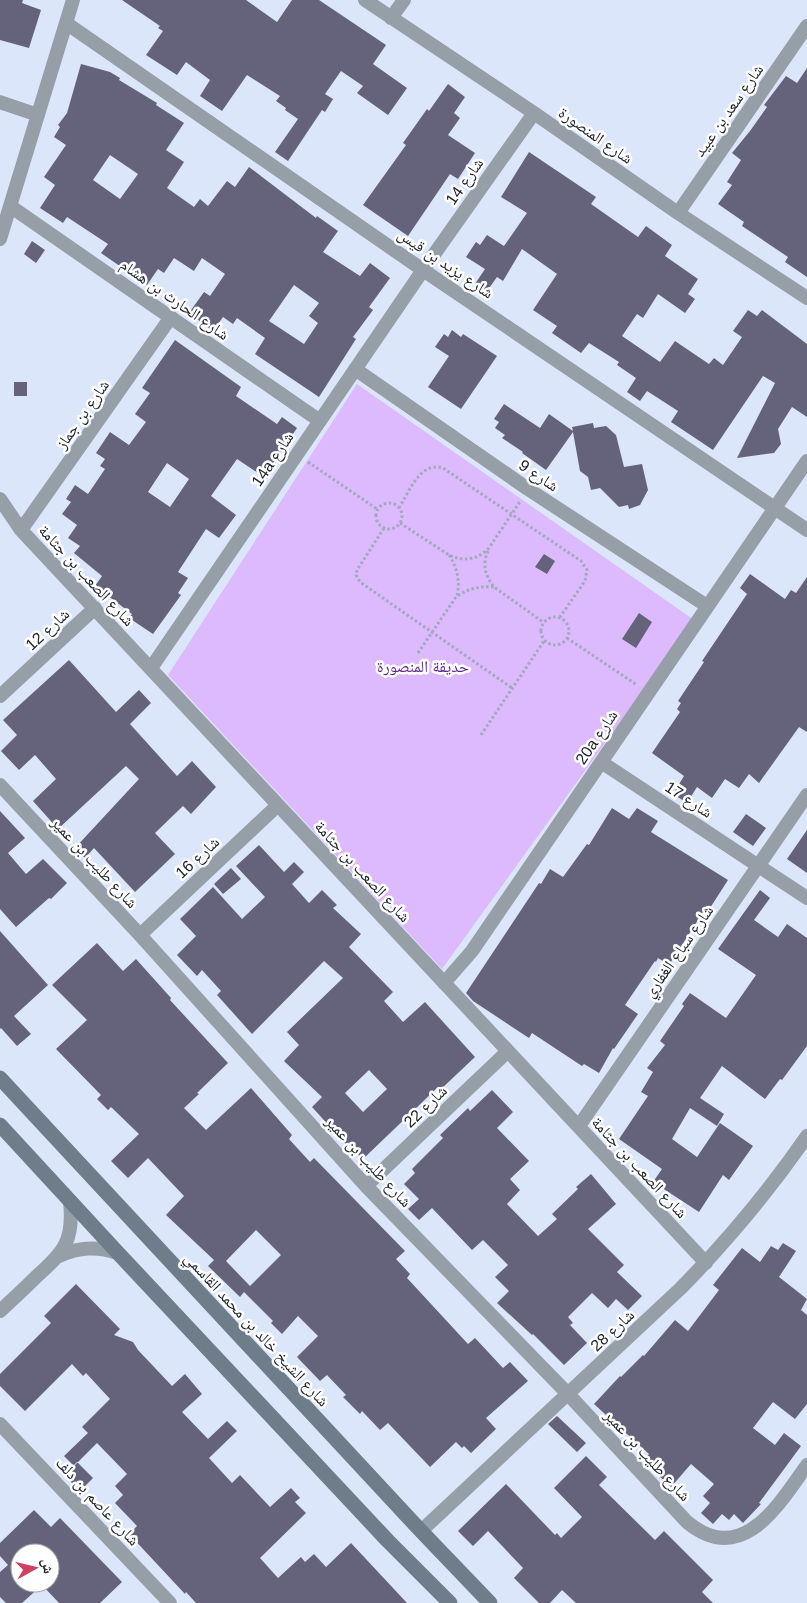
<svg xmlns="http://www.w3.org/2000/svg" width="807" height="1603" viewBox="0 0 807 1603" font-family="Arial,'Noto Naskh Arabic',sans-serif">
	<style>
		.green { fill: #ddbafd }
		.building { fill: #64637b; fill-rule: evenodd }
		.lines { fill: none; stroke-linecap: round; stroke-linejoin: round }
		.path { stroke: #a1a9ba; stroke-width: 3; stroke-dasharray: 2.5 2.5; stroke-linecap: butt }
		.street { stroke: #969fa8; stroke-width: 14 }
		.secondary { stroke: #6f7d8a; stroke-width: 15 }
		.labels { text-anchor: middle; stroke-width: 5; stroke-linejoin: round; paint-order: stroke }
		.street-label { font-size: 16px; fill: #20252e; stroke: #fff }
		.park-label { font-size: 16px; fill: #5d2683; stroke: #fff }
	</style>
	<rect width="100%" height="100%" fill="#dce6fa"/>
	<path class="green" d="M357,384L694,620L442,969L168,675Z"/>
	<path class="building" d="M0,0H23L22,3L41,10L29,48L0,40Z
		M122,0H246L277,22L292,0H319L386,45L373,64L407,88L388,115L357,93L363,86L341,71L325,94L333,99L325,112L322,110L288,161L275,152L298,119L285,110L286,108L276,101L280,96L247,75L222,111L200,96L210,80L186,62L177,75L146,55L163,31L158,28L160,26Z
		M81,64L110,72L120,78L119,80L157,103L156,105L184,123L166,150L184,162L167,188L194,207L200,199L208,206L227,181L235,187L249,167L316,218L317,216L338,231L323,252L360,276L370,263L390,278L369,307L373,310L353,337L356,339L319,397L255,354L265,338L237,318L233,324L223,317L213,331L189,313L204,292L210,296L225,274L202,258L194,271L174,258L164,273L158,269L147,285L101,253L108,244L67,217L63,223L40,208L55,185L44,177L66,145L54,137L60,127L58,125L67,113ZM110,155L138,174L120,199L93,180ZM294,285L319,303L309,316L318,323L304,344L269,321Z
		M807,68V277L785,262L788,257L742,226L744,222L718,204L732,185L727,182L741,160L732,153L750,131L767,107L764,105L786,76L797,83Z
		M448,84L465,97L454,113L460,118L448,135L475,153L458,179L450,174L408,236L363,205L406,145L403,143L427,109L429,111Z
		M529,152L596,197L591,204L638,237L646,226L672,245L665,256L698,279L688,294L695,299L685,313L658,294L643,318L637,314L622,336L660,362L675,341L709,364L714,358L723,365L742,337L733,331L748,310L757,316L762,310L807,344V417L792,407L778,429L781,444L774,453L737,458L775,383L763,376L713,450L671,422L678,411L647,391L640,401L627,392L636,378L617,365L619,362L589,343L581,353L552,333L557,326L533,310L557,274L522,249L503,281L497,277L487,291L475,284L485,269L466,257L476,242L480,245L487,235L504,246L527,213L501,197Z
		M32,241L45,250L36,263L24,254Z
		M452,330L461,337L463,334L497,356L461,409L428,387L449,356L435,347L444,334L448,337Z
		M175,340L241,387L236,396L277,424L282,417L297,428L272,465H273L264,477L237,459L211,496L236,515L219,538L206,529L178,572L188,578L178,593L181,595L153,634L129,618L132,614L95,586L102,576L74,553L80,546L68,538L77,525L62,514L71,502L66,499L75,485L88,494L105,469L100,466L105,459L96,453L110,432L129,445L146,422L135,414L150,393L142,388ZM167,463L189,479L170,507L148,492Z
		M14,382H27V396H14Z
		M504,404L540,428L549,414L573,431L572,427L593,423L594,428L606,426L616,435L624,467L642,464L648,490L640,505L629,509L628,505L619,507L600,488L591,490L588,477L580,471L573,432L546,470L522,453L523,452L502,438L505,435L495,428L499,422L494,419Z
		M544,554L555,561L547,574L535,567Z
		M750,574L785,599L791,590L796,593L807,577V732L799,727L759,783L749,774L739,788L725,779L712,798L697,787L687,803L673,794L684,776L652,753L680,712L677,709L681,703L678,701L704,662L702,661L747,594L740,588Z
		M639,613L652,622L636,648L622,639Z
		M69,660L116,712L139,690L151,703L130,724L177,776L192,761L216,787L191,814L183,806L155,833L175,854L135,892L94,848L85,858L75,848L139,779L126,766L58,829L33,801L56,779L35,755L19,770L1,751L17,735L3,720Z
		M612,808L629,819L637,808L658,821L651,832L728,880L710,908L707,906L669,965L658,958L656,962L655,961L625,1005L638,1014L614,1049L613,1048L599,1073L584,1064L582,1066L532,1033L529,1038L473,1001L466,993L539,883L541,884L550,869L563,877L587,844L589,845Z
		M0,811L25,838L8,853L26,874L43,859L67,883L51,899L49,898L16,927L0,909Z
		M746,814L766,828L753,846L733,832Z
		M807,830V873L787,859Z
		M259,845L284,872L294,862L304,872L292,884L309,903L322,890L337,905L333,908L361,934L349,947L393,992L384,1001L403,1022L425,1002L475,1057L439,1091L437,1088L363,1159L330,1130L332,1129L312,1107L322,1097L284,1061L299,1045L287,1032L343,978L324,961L252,1034L217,995L221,991L202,970L197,976L177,955L196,936L180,919L213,887L242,919L265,897L236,866ZM369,1070L387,1089L363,1112L345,1093Z
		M231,868L241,879L223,894L214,884Z
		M760,890L770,898L754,920L778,937L787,924L807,938V1046L782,1080L780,1079L765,1099L722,1066L700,1098L724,1114L717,1126L690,1108L672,1139L697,1157L720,1123L753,1146L729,1180L723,1175L699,1212L653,1182L662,1169L619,1139L648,1096L641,1092L653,1072L647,1068L665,1045L660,1041L684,1006L682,1004L690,993L726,1018L756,975L718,949Z
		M0,931L48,985L14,1016L31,1034L17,1046L1,1028L0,1029Z
		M97,943L123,971L136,959L171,998L170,1000L228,1063L197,1093L199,1094L184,1108L206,1130L251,1088L292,1135L289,1139L310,1162L314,1158L405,1251L396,1259L410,1274L407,1278L468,1344L475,1338L503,1368L510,1362L528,1381L486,1418L496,1429L471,1453L464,1446L462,1448L456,1442L430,1467L388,1423L380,1430L362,1411L360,1414L343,1397L346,1395L327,1375L320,1381L297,1357L318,1336L298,1316L282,1334L271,1323L273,1321L244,1292L240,1297L208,1266L214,1260L166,1215L184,1196L148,1158L128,1178L111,1161L139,1134L111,1107L108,1110L97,1099L101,1095L56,1049L87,1020L52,985ZM256,1230L281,1255L250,1286L226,1261Z
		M492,1090L513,1112L497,1128L529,1161L510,1179L520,1190L507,1204L538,1236L557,1219L552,1214L578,1189L576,1187L591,1174L616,1204L588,1229L624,1265L617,1272L642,1296L628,1310L616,1299L608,1308L592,1293L568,1317L573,1323L570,1325L587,1343L564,1365L533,1334L532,1335L497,1303L509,1291L495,1277L508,1265L483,1240L472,1250L432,1208L419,1220L408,1209L419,1199L404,1184L415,1173L412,1169L443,1138L440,1135L468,1108L470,1111Z
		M783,1243L796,1251L779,1277L807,1299L801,1310L807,1315V1404L795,1419L773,1402L753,1428L775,1445L784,1433L801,1446L759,1503L761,1504L743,1523L734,1514L729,1520L722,1514L713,1524L701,1513L710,1503L703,1496L714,1484L691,1464L671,1487L643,1461L649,1454L594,1404L620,1376L621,1377L643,1355L644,1356L675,1320L688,1331L719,1290L713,1285L742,1248L760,1262L771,1246L778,1250Z
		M76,1284L120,1329L114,1335L133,1342L138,1350L172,1386L185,1374L202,1394L182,1412L208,1439L227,1421L237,1431L209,1458L232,1483L240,1475L270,1507L291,1488L300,1498L295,1502L306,1513L260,1558L278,1578L301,1557L305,1562L314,1554L326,1567L351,1543L407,1603H196L186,1592L185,1594L129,1534L137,1526L115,1503L123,1495L115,1486L127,1474L97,1443L74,1466L64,1456L88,1433L82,1427L110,1399L86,1373L83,1376L72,1364L25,1411L0,1386V1374L51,1323L44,1316Z
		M557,1416L586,1443L577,1452L548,1424Z
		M586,1456L607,1477L599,1485L655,1540L664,1531L713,1580L702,1592L713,1603H576L562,1590L550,1603H539L514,1578L523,1568L488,1531L473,1546L458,1531L506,1484L555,1535L557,1533L561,1538L582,1517L554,1488Z
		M77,1462L93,1478L80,1491L64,1475Z
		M34,1510L51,1527L60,1518L122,1582L100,1603H59L42,1585L22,1603H6L0,1597V1572L8,1565L0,1556V1543ZM20,1553H50V1583H20Z"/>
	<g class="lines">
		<path class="path" d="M308,462L377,509
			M376 516a13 13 0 1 1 26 0a13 13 0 1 1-26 0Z
			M399,508C409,492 420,461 443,468L581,561L587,570L585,581L560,617
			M400,523L449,555C464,562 477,560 489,548L521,500
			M384,528L357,570L356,575L360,582L512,688
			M488,551C482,564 485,576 494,587L543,622
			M449,555C458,569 460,581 457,597
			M541 631a14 14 0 1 1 28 0a14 14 0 1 1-28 0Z
			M567,638L637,685
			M418,653L456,597C469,588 480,586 494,587
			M481,735L544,641"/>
		<path class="street" d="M365,0L534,113L678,213L807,298
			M391,18L404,0
			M66,23L423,270L807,530
			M0,102L38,115
			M10,206L320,421
			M678,213L807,26
			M0,239L73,0
			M355,369L528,489L707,606
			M0,499L21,530L706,1263
			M21,530L171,317
			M151,668L423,270L534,113
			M0,696L95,608
			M601,762L807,898
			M0,785L140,935L366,1186L568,1394L687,1522C742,1567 778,1506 807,1465
			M140,935L278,805
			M444,983L472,951L807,461
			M579,1126L807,795
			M366,1186L508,1051
			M59,1256C79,1247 97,1246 118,1253
			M0,1311C12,1300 25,1288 37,1276C65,1251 74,1240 70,1201
			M0,1424L170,1603
			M421,1531L681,1288C727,1241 769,1191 807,1136"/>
		<path class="secondary" d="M0,1078L421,1531L490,1603
			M0,1125L118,1253L388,1541L450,1603"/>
	</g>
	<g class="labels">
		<g class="street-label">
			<text transform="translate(728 110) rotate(-55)" y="6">شارع سعد بن عبيد</text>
			<text transform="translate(596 135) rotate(35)" y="6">شارع المنصورة</text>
			<text transform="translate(464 181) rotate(-55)" y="6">شارع 14</text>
			<text transform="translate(446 263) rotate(34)" y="6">شارع يزيد بن قيس</text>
			<text transform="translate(175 299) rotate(35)" y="6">شارع الحارث بن هشام</text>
			<text transform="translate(82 414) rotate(-55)" y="6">شارع بن جماز</text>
			<text transform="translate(272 459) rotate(-56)" y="6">14a شارع</text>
			<text transform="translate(539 475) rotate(34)" y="6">شارع 9</text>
			<text transform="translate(87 575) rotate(47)" y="6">شارع الصعب بن جثامة</text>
			<text transform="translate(47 629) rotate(-43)" y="6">شارع 12</text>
			<text transform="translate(596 737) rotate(-56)" y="6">20a شارع</text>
			<text transform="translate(689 799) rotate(33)" y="6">شارع 17</text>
			<text transform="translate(197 857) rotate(-43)" y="6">شارع 16</text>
			<text transform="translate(95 862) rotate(47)" y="6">شارع طليب بن عمير</text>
			<text transform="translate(363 871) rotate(47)" y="6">شارع الصعب بن جثامة</text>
			<text transform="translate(678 951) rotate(-55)" y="6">شارع سباع الغفاري</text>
			<text transform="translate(425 1106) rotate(-44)" y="6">شارع 22</text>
			<text transform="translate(369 1161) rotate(47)" y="6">شارع طليب بن عمير</text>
			<text transform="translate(640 1167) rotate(47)" y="6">شارع الصعب بن جثامة</text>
			<text transform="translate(257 1329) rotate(47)" y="6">شارع الشيخ خالد بن محمد القاسمي</text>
			<text transform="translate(612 1330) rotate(-43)" y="6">شارع 28</text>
			<text transform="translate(648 1455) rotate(47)" y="6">شارع طليب بن عمير</text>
			<text transform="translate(98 1501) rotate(47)" y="6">شارع عاصم بن دلف</text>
		</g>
		<g class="park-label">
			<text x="423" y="672">حديقة المنصورة</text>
		</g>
	</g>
	<g transform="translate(35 1568) rotate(82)"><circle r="24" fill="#ffffff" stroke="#a6a8ab"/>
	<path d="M0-4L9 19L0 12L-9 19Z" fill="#cf4061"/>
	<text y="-8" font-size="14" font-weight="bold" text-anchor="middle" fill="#20252e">ش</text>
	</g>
</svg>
